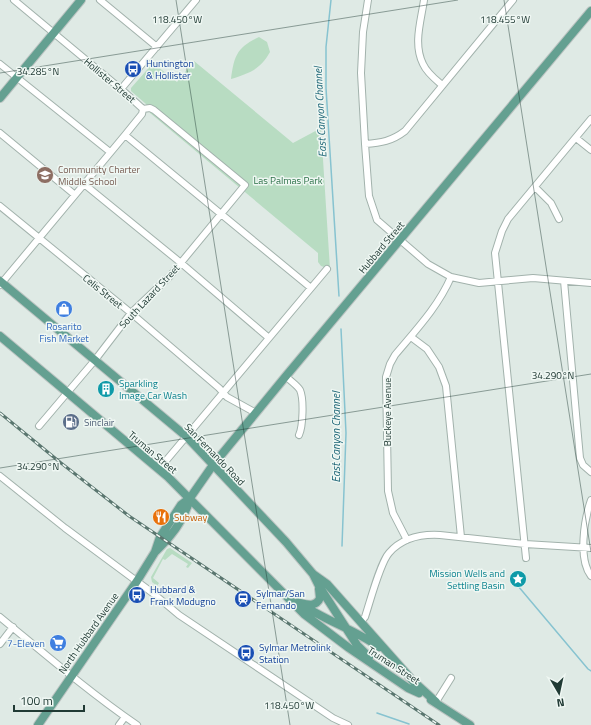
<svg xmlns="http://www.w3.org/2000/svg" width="591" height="725" viewBox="0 0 591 725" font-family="'Titillium Web',sans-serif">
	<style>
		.green { fill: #b8dcc2 }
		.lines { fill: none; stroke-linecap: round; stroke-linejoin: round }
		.stream { stroke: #87c3d0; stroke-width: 1.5 }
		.minor-casing { stroke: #a2b2ac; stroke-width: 8 }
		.major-casing { stroke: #bcc4c2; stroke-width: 10 }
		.minor { stroke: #fff; stroke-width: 6 }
		.major { stroke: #64a091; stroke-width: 8 }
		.rail-casing { stroke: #5a766f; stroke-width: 3 }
		.rail { stroke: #eff7f3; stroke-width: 1.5; stroke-dasharray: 4.5; stroke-linecap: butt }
		.ticks { fill: none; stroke: #203a34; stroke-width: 1; stroke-opacity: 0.45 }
		.labels { text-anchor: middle; stroke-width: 3; stroke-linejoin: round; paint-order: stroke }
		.transit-label { font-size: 10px; fill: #164399; stroke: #eff7f3; text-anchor: start }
		.street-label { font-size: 10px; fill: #203a34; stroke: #eff7f3 }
		.education-label { font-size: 10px; fill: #785e54; stroke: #eff7f3; text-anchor: start }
		.park-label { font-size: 10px; fill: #2b7047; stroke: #eff7f3 }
		.shop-label { font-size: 10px; fill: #366cbe; stroke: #eff7f3 }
		.culture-label { font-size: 10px; fill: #0d838f; stroke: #eff7f3; text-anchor: start }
		.service-label { font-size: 10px; fill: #4e5e75; stroke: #eff7f3; text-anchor: start }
		.food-label { font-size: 10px; fill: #c56008; stroke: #eff7f3; text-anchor: start }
		.water-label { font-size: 11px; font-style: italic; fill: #1b6475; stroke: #eff7f3 }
		.ticks-label { font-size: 10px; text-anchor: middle; fill: #203a34; stroke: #eff7f3; stroke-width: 3; stroke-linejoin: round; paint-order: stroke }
	</style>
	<rect width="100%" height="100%" fill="#dfeae5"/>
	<path class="green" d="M259,37L267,42L270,52C260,70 249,73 231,79C234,56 237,47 259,37Z
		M194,61L293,143L321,128L330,269L321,266L318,262V253L150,113L146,104L131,91V88L153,63L177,82Z
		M170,548L192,563L188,568L186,567L188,564L172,554L165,560L163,559L153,578L159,583L157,586L152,582L151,577L167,549Z"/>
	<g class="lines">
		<path class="stream" d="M331,0L326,47V88L339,296
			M341,329L346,433L342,546
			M518,586L588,669L591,671
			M377,713L409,724"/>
		<g class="minor-casing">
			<path id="minor" d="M14,0L121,89L143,109
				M100,0L157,47
				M368,0L363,32L361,73L365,144L369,196L377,220L428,264L451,277L479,283L533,278L591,283
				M424,0C421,21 413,44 423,64C427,73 435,79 442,85
				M0,64L110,152
				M121,89L196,0
				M0,133L75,195
				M125,135L311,288
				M576,138L591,150
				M365,144C381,143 392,141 405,131L513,0
				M84,184L181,263L269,338
				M535,187L551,203L559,219
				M0,206L131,313L219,388L227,397L256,413
				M564,281L580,458L583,465L591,472
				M0,285L125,135L142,114L143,109
				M411,337L427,349L439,367L446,386L461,537
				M286,376C290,381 297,385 300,390C304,399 303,426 299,435
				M39,426L95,360L131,313L170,276L245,185L154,110L150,108L143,109
				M159,469L327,269
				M0,476L65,528L154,594L179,615L333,718L348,725
				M591,500C584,520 578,559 591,576
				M407,540L393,513L388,491L386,377L390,364L395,355C415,331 438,307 451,277
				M526,558L495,253L502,231L508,219L591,119
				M0,617C45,654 89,692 137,725
				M361,622L365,617C370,602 380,563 389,553C402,538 422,534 440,535L525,544L591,548
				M0,644L13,627
				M436,702L451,678
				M119,725L125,717"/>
		</g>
		<g class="major-casing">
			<path id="major" d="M0,98L81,0
				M0,281L187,437L286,542L313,574L327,584L413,681L436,702
				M0,336L168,477L304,614L349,648L408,688L419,693
				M156,551C171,537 185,518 190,498
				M313,574L319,586L357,645L369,657
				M298,602C323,620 354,629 379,647
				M300,603C308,605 316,607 320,598L319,589
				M431,700L470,725
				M38,725L137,581L155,552L160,537L181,505L190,498L213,465L286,376L591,11"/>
		</g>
		<use href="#minor" class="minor"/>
		<use href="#major" class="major"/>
		<g class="rail-casing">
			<path id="rail" d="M0,413L61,463L129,516L439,725"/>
		</g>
		<use href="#rail" class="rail"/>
	</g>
	<path class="ticks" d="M176,0L290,725M504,0L591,552M0,73L458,0M0,468L591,374"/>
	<defs>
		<g id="bus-disc" transform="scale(0.9)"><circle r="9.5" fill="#1a4fb4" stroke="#eff7f3"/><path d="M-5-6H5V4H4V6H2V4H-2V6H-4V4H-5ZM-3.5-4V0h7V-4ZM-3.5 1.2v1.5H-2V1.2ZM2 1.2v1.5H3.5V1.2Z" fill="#fff"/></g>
		<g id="school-disc" transform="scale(0.9)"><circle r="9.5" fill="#8d6e63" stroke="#eff7f3"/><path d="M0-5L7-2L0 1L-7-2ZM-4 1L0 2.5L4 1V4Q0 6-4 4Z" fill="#fff"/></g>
		<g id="shop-disc" transform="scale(0.9)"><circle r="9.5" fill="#3f7fe0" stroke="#eff7f3"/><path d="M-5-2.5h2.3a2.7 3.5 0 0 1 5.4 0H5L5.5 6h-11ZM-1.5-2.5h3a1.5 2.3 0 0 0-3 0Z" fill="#fff"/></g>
		<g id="building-disc" transform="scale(0.9)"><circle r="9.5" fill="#0f9aa8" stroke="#eff7f3"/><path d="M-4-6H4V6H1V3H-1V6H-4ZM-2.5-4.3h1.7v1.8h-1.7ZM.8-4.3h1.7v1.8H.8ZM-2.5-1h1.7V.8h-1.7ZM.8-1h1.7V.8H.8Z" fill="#fff"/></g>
		<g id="fuel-disc" transform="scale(0.9)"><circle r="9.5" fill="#5c6f8a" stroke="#eff7f3"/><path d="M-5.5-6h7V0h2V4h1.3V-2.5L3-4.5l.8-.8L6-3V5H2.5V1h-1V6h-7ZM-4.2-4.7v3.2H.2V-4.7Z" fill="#fff"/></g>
		<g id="restaurant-disc" transform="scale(0.9)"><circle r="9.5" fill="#e8710a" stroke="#eff7f3"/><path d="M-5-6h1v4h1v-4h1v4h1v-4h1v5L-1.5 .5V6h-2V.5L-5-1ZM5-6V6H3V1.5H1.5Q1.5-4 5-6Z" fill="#fff"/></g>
		<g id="sight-disc" transform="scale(0.9)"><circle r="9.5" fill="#0f9aa8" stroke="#eff7f3"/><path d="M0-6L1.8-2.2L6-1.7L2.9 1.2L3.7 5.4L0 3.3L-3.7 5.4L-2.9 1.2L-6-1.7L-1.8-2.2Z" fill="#fff"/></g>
		<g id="station-disc" transform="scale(0.9)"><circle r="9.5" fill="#1a4fb4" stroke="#eff7f3"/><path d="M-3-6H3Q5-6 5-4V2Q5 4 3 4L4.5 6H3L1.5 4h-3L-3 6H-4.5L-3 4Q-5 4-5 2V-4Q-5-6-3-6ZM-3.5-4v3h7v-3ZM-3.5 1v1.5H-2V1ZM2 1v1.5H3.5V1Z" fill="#fff"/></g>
		<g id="supermarket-disc" transform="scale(0.9)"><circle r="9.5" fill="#3f7fe0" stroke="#eff7f3"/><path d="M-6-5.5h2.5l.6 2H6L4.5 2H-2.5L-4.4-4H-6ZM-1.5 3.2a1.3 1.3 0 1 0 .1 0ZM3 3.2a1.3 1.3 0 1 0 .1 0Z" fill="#fff"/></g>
	</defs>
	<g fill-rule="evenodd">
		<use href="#bus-disc" x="133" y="69"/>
		<use href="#school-disc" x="45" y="175"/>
		<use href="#shop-disc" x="64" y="309"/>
		<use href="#building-disc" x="106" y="389"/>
		<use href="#fuel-disc" x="71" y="422"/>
		<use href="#restaurant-disc" x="161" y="517"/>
		<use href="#sight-disc" x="518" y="579"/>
		<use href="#bus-disc" x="137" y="595"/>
		<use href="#station-disc" x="243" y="599"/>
		<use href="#supermarket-disc" x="58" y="643"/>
		<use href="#bus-disc" x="246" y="653"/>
	</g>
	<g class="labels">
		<g class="transit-label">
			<text x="146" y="67">Huntington<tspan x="146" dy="12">&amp; Hollister</tspan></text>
			<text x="150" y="593">Hubbard &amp;<tspan x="150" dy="12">Frank Modugno</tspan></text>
			<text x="256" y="597">Sylmar/San<tspan x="256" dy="12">Fernando</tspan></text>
			<text x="259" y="651">Sylmar Metrolink<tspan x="259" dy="12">Station</tspan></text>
		</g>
		<g class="street-label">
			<text transform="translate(110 80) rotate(40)" y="4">Hollister Street</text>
			<text transform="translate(381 247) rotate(-50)" y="4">Hubbard Street</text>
			<text transform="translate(103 291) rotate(39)" y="4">Celis Street</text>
			<text transform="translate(149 296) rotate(-47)" y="4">South Lazard Street</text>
			<text transform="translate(387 412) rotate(-90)" y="4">Buckeye Avenue</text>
			<text transform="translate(153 452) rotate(40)" y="4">Truman Street</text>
			<text transform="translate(215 454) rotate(46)" y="4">San Fernando Road</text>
			<text transform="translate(88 633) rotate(-55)" y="4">North Hubbard Avenue</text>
			<text transform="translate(394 665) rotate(33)" y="4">Truman Street</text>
		</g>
		<g class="education-label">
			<text x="58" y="173">Community Charter<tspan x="58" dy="12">Middle School</tspan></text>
		</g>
		<g class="park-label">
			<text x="288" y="184">Las Palmas Park</text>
		</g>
		<g class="shop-label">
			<text x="64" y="330">Rosarito<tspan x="64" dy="12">Fish Market</tspan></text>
			<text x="45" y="647" text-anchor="end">7-Eleven</text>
		</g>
		<g class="culture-label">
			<text x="119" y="387">Sparkling<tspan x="119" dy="12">Image Car Wash</tspan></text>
			<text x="505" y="577" text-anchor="end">Mission Wells and<tspan x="505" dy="12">Settling Basin</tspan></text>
		</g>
		<g class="service-label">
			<text x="84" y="426">Sinclair</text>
		</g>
		<g class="food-label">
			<text x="174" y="521">Subway</text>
		</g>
		<g class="water-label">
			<text transform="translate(320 112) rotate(-93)" y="4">East Canyon Channel</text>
			<text transform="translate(336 437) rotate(-90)" y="4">East Canyon Channel</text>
		</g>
	</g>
	<g class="ticks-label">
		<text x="177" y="23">118.450°W</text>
		<text x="505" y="23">118.455°W</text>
		<text x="38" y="75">34.285°N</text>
		<text x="553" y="379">34.290°N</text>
		<text x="38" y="470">34.290°N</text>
		<text x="289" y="709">118.450°W</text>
	</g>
	<g transform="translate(559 693) rotate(171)" stroke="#eff7f3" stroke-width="3" paint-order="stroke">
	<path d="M0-3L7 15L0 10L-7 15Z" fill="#203a34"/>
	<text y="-6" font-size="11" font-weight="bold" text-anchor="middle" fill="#203a34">N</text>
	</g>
	<path d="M14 705v6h70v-6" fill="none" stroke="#203a34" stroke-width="2"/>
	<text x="20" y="705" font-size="12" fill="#203a34" stroke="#eff7f3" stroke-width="3" paint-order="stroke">100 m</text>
</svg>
